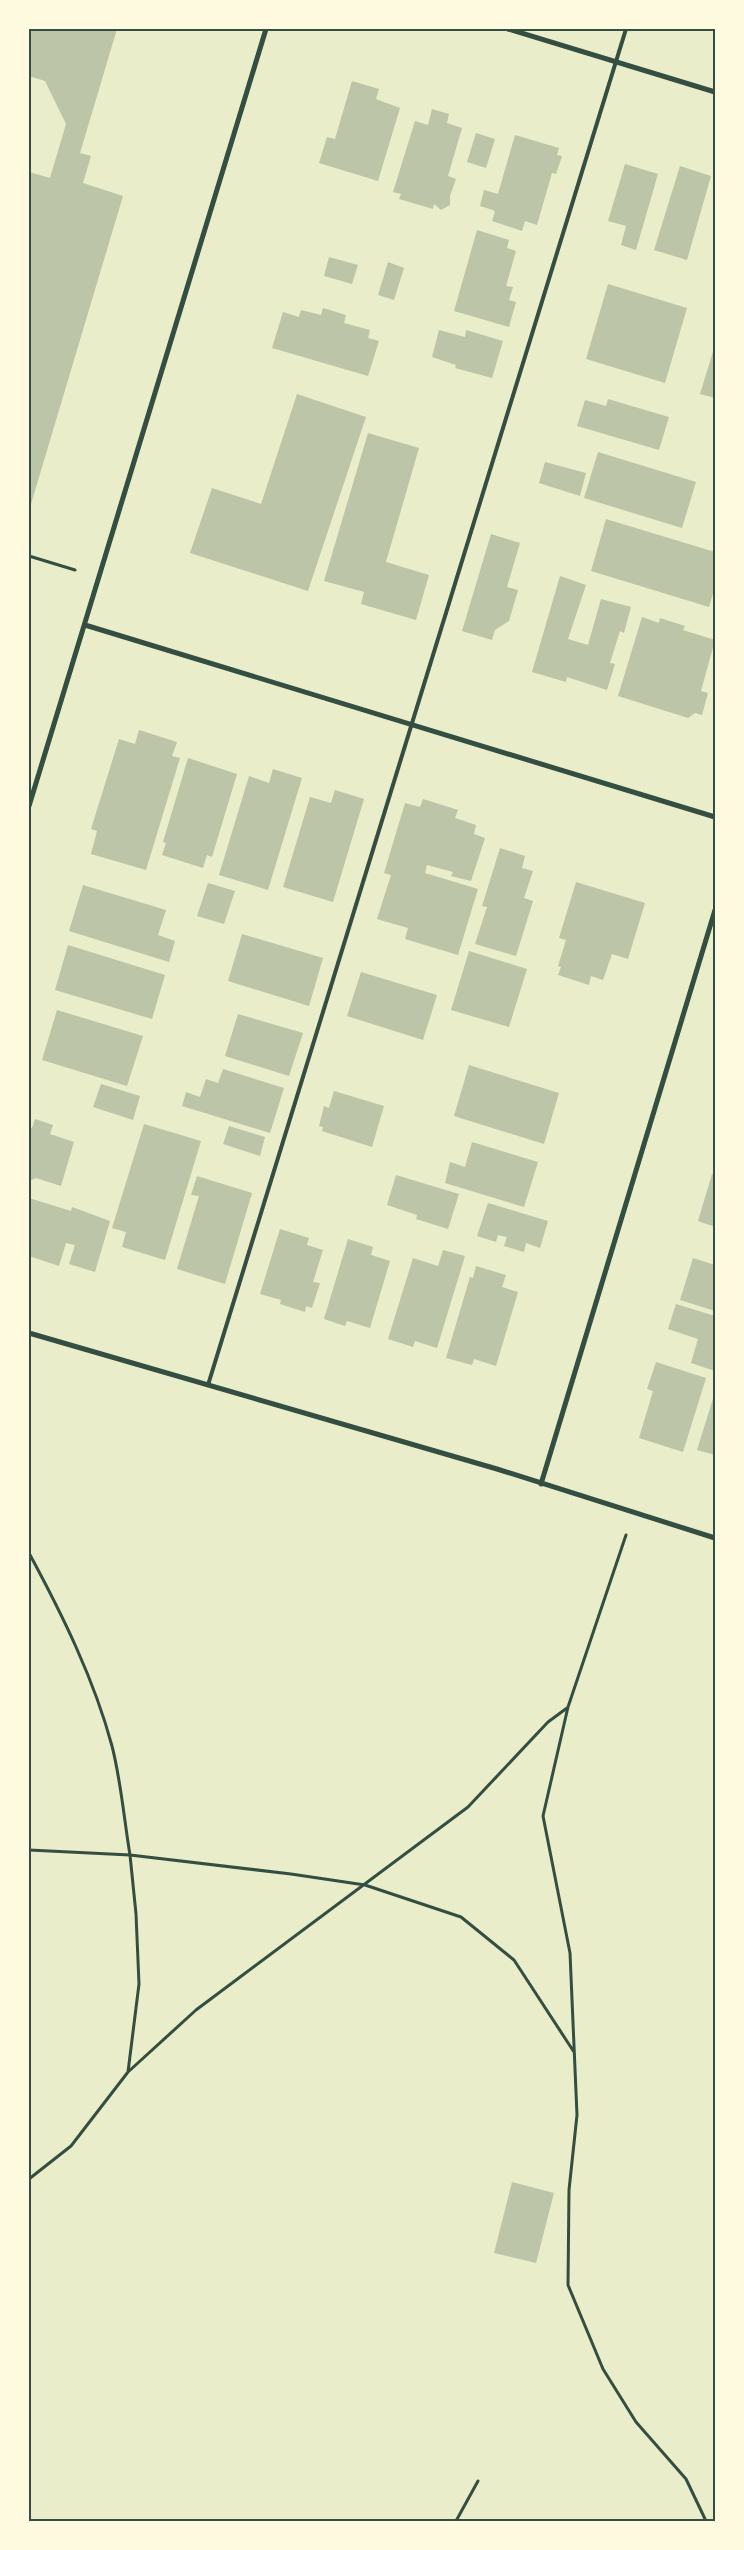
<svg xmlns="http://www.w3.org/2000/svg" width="744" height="2550" viewBox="0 0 744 2550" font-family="Figtree,sans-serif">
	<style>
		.building { fill: #bcc5a7 }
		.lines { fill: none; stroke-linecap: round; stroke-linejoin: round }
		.path { stroke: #344e41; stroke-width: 3 }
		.service { stroke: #344e41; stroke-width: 4 }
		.minor { stroke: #344e41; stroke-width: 5 }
		.neatline { fill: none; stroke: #344e41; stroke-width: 2 }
	</style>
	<rect width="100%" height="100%" fill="#e9edc9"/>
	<path class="building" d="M29,29H117L80,153L91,156L83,183L123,196L31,504L29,503V172L50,178L66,124L45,81L29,76Z
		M352,81L379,89L376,99L400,108L378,181L319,163L327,137L335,139Z
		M432,109L449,114L447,123L462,128L448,176L456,179L450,196V205L441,210L434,204L433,209L399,199L401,194L393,192L415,121L428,125Z
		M476,133L495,139L486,168L467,162Z
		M515,135L559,148L557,155L562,156L556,174L552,173L537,225L525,221L522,231L492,221L495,212L493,210L480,206L484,190L498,194Z
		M625,164L658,174L636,250L621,245L626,226L608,221Z
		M680,166L711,176L687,260L654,250Z
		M477,230L509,240L507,248L516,251L506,286L513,287L509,300L516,302L509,327L454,311Z
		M329,257L358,265L352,284L324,276Z
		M388,262L404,268L394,300L378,295Z
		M608,284L687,308L665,383L586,359Z
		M323,308L346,315L344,323L370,330L368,338L379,341L368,376L272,348L283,312L299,317L301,310L321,315Z
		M439,330L465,337L466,330L503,341L492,378L455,368L456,365L432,357Z
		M715,345V398L700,394Z
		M297,394L366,417L308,591L190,553L212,488L261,504Z
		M608,399L669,417L659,450L577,426L585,400L606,406Z
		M368,433L419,448L386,562L429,575L416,620L361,604L364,592L324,581Z
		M598,452L696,482L682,528L584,498Z
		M545,462L586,473L580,496L539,483Z
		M606,519L715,552V587L709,607L591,571Z
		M491,534L520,543L507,587L518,590L509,621L495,630L492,640L462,631Z
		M560,576L586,585L568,639L588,645L601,599L631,607L624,633L620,631L610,663L615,664L607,690L567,677L566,682L532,672Z
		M642,617L659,623L660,618L685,626L683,630L715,640L701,691L708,693L702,715L695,713L688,718L618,696Z
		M139,730L177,742L172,756L180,758L146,870L91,854L97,831L91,829L119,739L135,744Z
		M188,758L237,774L212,857L207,855L203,868L162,855L166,843L163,842Z
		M273,769L302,778L268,890L219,875L249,776L269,783Z
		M335,790L364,799L333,902L283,887L310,797L331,803Z
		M423,799L458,810L455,818L476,825L474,834L485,838L471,881L451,876L453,872L427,865L425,873L478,889L458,955L405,939L408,928L377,919L391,875L384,873L405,803L420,807Z
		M500,848L525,856L522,868L533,871L524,898L533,901L516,956L475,944L487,907L482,906Z
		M576,882L645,903L628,959L612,954L603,980L591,976L589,985L558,975L561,967L558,966L566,940L559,938Z
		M208,883L235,891L224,924L197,916Z
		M83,885L166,910L158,935L175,941L169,962L69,931Z
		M242,934L323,958L309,1006L228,981Z
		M68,945L165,975L152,1019L55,990Z
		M469,951L527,969L509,1027L451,1010Z
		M361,972L437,995L423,1040L347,1016Z
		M57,1010L143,1036L127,1086L42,1060Z
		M238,1014L303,1033L289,1076L225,1056Z
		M469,1065L559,1093L544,1144L454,1116Z
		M223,1069L284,1088L270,1133L182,1106L186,1092L200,1097L206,1079L218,1083Z
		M101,1084L140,1096L133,1120L93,1107Z
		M334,1091L384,1106L372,1147L322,1131L323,1127L319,1126L324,1106L329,1108Z
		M35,1119L53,1125L50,1134L74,1142L61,1186L36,1178L29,1181V1127L32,1128Z
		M144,1124L201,1141L165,1260L122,1247L126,1232L112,1228Z
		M229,1126L265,1137L260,1156L223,1144Z
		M472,1142L538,1162L524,1207L445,1183L450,1162L465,1167Z
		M712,1174L715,1175V1227L698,1221Z
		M396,1175L459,1194L448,1229L416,1219L417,1215L387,1205Z
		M197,1176L252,1193L225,1284L177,1269L199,1196L191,1195Z
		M29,1198L71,1211L72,1207L110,1221L95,1272L69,1264L75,1245L66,1243L59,1266L29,1256Z
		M488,1203L548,1221L540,1248L526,1243L524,1252L504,1246L507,1237L498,1235L496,1242L477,1236Z
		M280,1229L309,1238L307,1245L323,1250L313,1282L320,1283L312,1308L306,1306L305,1312L280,1304L281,1300L260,1294Z
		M348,1239L373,1247L371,1255L390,1261L370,1328L347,1321L345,1326L324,1319Z
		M443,1250L465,1256L437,1348L415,1341L413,1347L388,1339L413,1258L438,1266Z
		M693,1258L715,1265V1311L680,1300Z
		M476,1266L506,1275L502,1287L518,1292L496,1366L474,1359L472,1365L446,1358L470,1277L473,1278Z
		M676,1304L715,1316V1371L691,1363L698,1339L668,1329Z
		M656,1362L706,1378L683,1452L639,1438L653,1391L647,1389Z
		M715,1392V1455L697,1450Z
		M512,2182L554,2193L536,2263L494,2253Z"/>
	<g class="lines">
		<path class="path" d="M29,556L75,570
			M626,1535L568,1707L543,1816L570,1953L577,2115L569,2190L568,2285L603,2369L636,2422L686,2479L706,2521
			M29,1553C62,1614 94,1679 112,1746C121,1781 124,1819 130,1855L29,1850
			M128,2072L139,1984L136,1914L130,1855L291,1874L365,1885L461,1917L514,1960L574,2052
			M29,2179L71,2146L128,2072L196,2010L468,1807L548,1722L567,1708
			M456,2521L478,2481"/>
		<path class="service" d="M208,1385L626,29"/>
		<path class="minor" d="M508,29L715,92
			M85,625L715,817
			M29,806L266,29
			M29,1333L497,1469L715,1538
			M541,1484L715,910"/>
	</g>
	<rect width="744" height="2550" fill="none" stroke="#fefae0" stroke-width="60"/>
	<rect x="30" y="30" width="684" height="2490" class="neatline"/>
</svg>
